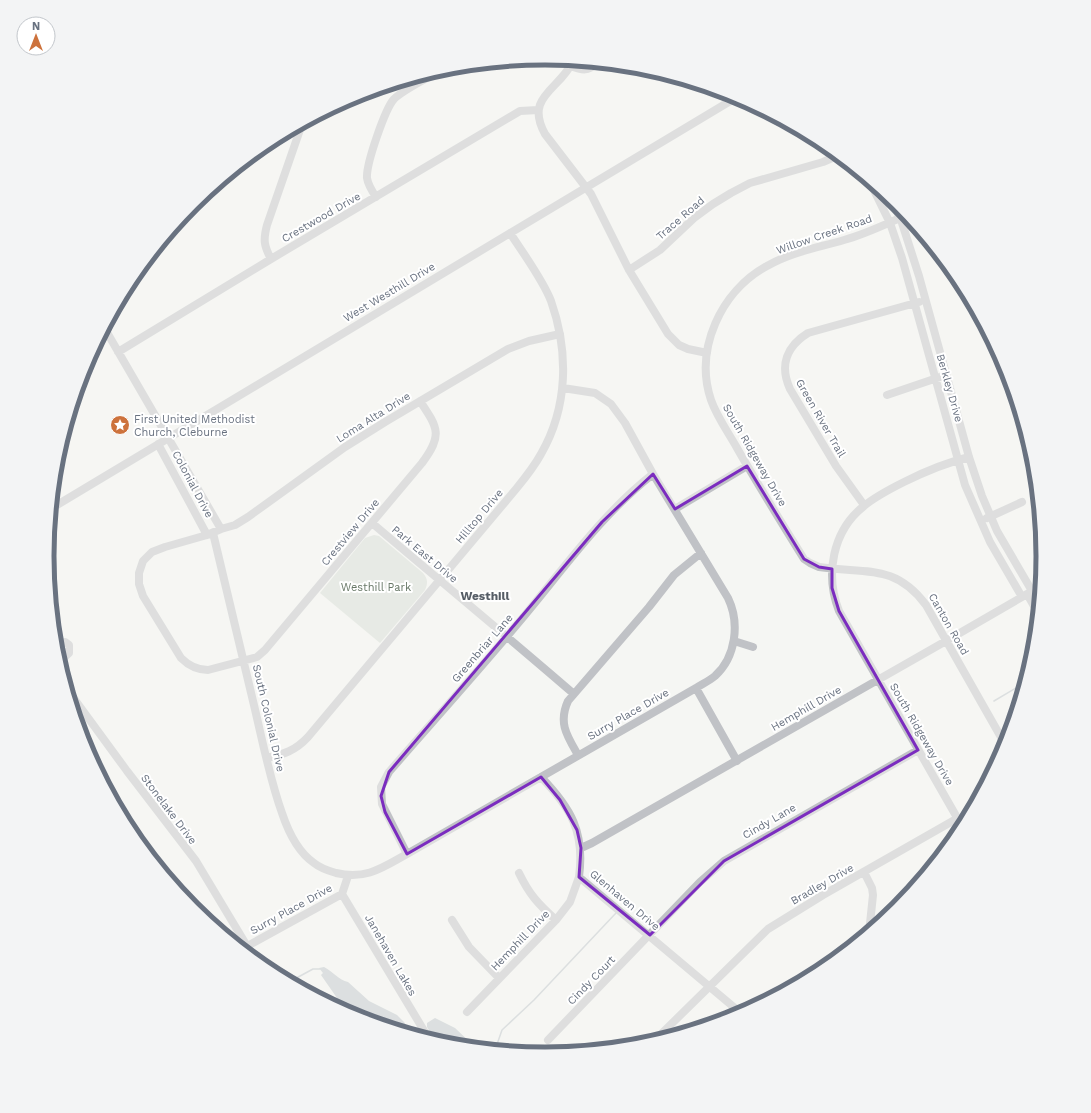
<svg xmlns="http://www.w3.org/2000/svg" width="1091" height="1113" viewBox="0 0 1091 1113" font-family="'Work Sans',sans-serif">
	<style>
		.green { fill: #d6dcd5 }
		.water { fill: #bcc3c9 }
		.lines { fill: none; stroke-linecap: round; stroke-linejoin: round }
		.stream { stroke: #bcc3c9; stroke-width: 1.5 }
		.minor { stroke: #c0c2c6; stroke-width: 8 }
		.marked { fill: none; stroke: #7b2cbf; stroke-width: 3; stroke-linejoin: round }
		.labels { text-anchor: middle; stroke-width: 4; stroke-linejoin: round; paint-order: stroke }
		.street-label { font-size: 11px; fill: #697280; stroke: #fff }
		.poi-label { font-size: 11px; fill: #697280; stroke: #fff; text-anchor: start }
		.park-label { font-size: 11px; fill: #687867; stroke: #fff }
		.neighbourhood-label { font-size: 12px; font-weight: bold; fill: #565d66; stroke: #fff }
		.rim { fill: none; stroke: #697280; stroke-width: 5 }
	</style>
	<rect width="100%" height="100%" fill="#f5f6f3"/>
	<path class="green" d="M374,535L379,536L423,573C428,579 428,583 425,590L380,643L320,593L365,538Z"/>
	<path class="water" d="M324,967C332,971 339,980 348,982L369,1001L397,1015L404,1022L412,1034L351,1015L344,1008L321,975L323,973L319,968Z
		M435,1018L455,1028L476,1048L448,1045L436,1042L427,1027V1023Z"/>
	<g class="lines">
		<path class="stream" d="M994,701L1026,682
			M289,982L313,969H320
			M495,1050L502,1030L534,1000L616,913"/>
		<path class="minor" d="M573,61C560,90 524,96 545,134L591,194L629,270L668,334L679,345L688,349L707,353
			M570,66C584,71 587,71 599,63
			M869,180L890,223L902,258L965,485L990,542L1022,597
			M376,197C372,191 368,185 367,178C366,164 385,109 394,99C404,89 428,78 441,70
			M891,198L902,223L919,276L969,457L982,496L997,531L1032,591
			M900,218C882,226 863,235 844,240C817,248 791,252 767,266C721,291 694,349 711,400C717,417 728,432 737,448C758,485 781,522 804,559L810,563L819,567C865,574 895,563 926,605L1006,746
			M902,223L911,219
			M170,232C182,224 189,216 194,203
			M271,259C264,246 263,240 267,225L302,124
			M629,270L660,250L694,218L713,204L731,193L750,183L823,162L839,155
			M105,329L221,529
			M118,352L271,259L520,111L538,110
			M887,395L940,377
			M420,401C438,428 443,435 422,463L265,650L257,657L208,670C197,670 189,666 181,658L143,596L139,584V573L143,561L152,552L165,547L207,535L221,529L235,525L248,517L345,447L385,422L508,349L529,341L560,334
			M158,444L207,535
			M864,505L836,466L790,389C779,365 787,346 808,333L919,302
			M52,508L737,97
			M675,509L747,466
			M987,518L1022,502
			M372,523C439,580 507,636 574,694
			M213,533C226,589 240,645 253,701C262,738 269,777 282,813C288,831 298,852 314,863C320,868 329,871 336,873C366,880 382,868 407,854L696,688C702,684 709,681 715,676C736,657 740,623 728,598L653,474L625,423L611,404L595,393L563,388
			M1027,594L1038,613
			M734,641L753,647
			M56,645L65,642L69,645V653L59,662
			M696,688L737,761
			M67,689L127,771L196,861L247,946
			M578,755C567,736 558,723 568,701L649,607L674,575L701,553
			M267,758C284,754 295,751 308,737L516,489C525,478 534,467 541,454C568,407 569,352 551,301C543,280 523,253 510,233
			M541,777C571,808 585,832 579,877L742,1014
			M963,828L839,611C825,575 832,531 864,506C876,496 890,489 904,482C926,471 945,463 969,457
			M581,848L592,843L946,641L1041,586
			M407,854L382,804L381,787L389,772C434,720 481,668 525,615C565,567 603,513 653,474
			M864,872L872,888L873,895L869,933
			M519,873C529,894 538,904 556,920
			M342,894L429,1039
			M452,920L469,947L499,978
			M242,949L342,894L348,876
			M467,1012L556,920L570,902L579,877
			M548,1040L700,882L724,861L918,750
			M652,1043L768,929L823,895L958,818"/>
	</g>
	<path d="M0 0H1091V1113H0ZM747,466L804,559L819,567L832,569V588L839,611L918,750L724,861L650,935L579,877L581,848L577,830L560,800L541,777L407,854L385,812L381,796L389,772L602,522L653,474L675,509Z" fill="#f5f6f3" fill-opacity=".55" fill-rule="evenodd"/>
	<path class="marked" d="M747,466L804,559L819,567L832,569V588L839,611L918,750L724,861L650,935L579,877L581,848L577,830L560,800L541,777L407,854L385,812L381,796L389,772L602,522L653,474L675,509Z"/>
	<defs>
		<g id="sight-disc" transform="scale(1)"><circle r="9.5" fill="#cd723c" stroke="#fff"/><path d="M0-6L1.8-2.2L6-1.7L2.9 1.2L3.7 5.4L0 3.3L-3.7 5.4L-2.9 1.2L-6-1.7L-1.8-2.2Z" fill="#fff"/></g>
	</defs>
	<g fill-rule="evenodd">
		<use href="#sight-disc" x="120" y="425"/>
	</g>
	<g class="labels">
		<g class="street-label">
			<text transform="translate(321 217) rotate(-30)" y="4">Crestwood Drive</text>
			<text transform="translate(680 218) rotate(-41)" y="4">Trace Road</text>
			<text transform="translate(824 234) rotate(-19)" y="4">Willow Creek Road</text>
			<text transform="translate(389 292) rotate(-31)" y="4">West Westhill Drive</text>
			<text transform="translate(950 388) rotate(74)" y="4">Berkley Drive</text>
			<text transform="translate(373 417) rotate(-32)" y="4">Loma Alta Drive</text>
			<text transform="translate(821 418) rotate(60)" y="4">Green River Trail</text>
			<text transform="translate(755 455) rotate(60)" y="4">South Ridgeway Drive</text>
			<text transform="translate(193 484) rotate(62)" y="4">Colonial Drive</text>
			<text transform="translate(479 516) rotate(-50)" y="4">Hilltop Drive</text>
			<text transform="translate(350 532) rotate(-50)" y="4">Crestview Drive</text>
			<text transform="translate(425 554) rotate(40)" y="4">Park East Drive</text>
			<text transform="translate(949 624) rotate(60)" y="4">Canton Road</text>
			<text transform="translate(482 648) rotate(-49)" y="4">Greenbriar Lane</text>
			<text transform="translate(806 708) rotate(-30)" y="4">Hemphill Drive</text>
			<text transform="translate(628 714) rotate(-30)" y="4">Surry Place Drive</text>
			<text transform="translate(269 718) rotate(77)" y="4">South Colonial Drive</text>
			<text transform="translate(922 734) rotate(60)" y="4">South Ridgeway Drive</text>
			<text transform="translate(169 809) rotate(53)" y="4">Stonelake Drive</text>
			<text transform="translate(769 821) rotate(-30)" y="4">Cindy Lane</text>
			<text transform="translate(822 884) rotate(-30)" y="4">Bradley Drive</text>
			<text transform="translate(625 900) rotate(40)" y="4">Glenhaven Drive</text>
			<text transform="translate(291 909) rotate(-29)" y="4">Surry Place Drive</text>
			<text transform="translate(520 940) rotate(-46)" y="4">Hemphill Drive</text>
			<text transform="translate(391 955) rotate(60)" y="4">Janehaven Lakes</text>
			<text transform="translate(591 980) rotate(-46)" y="4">Cindy Court</text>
		</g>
		<g class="poi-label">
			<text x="134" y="423">First United Methodist<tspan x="134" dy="13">Church, Cleburne</tspan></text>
		</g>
		<g class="park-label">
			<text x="376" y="591">Westhill Park</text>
		</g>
		<g class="neighbourhood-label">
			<text x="485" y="600">Westhill</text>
		</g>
	</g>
	<path d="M0 0H1091V1113H0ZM54 556a491 491 0 1 1 982 0a491 491 0 1 1-982 0Z" fill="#f3f4f5" fill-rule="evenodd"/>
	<path class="rim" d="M54 556a491 491 0 1 1 982 0a491 491 0 1 1-982 0Z"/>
	<g transform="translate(36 36)"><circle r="19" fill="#ffffff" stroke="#c3c7cc"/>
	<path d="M0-3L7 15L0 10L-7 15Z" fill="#cd723c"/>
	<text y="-6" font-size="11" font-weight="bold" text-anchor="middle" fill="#697280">N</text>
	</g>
</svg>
